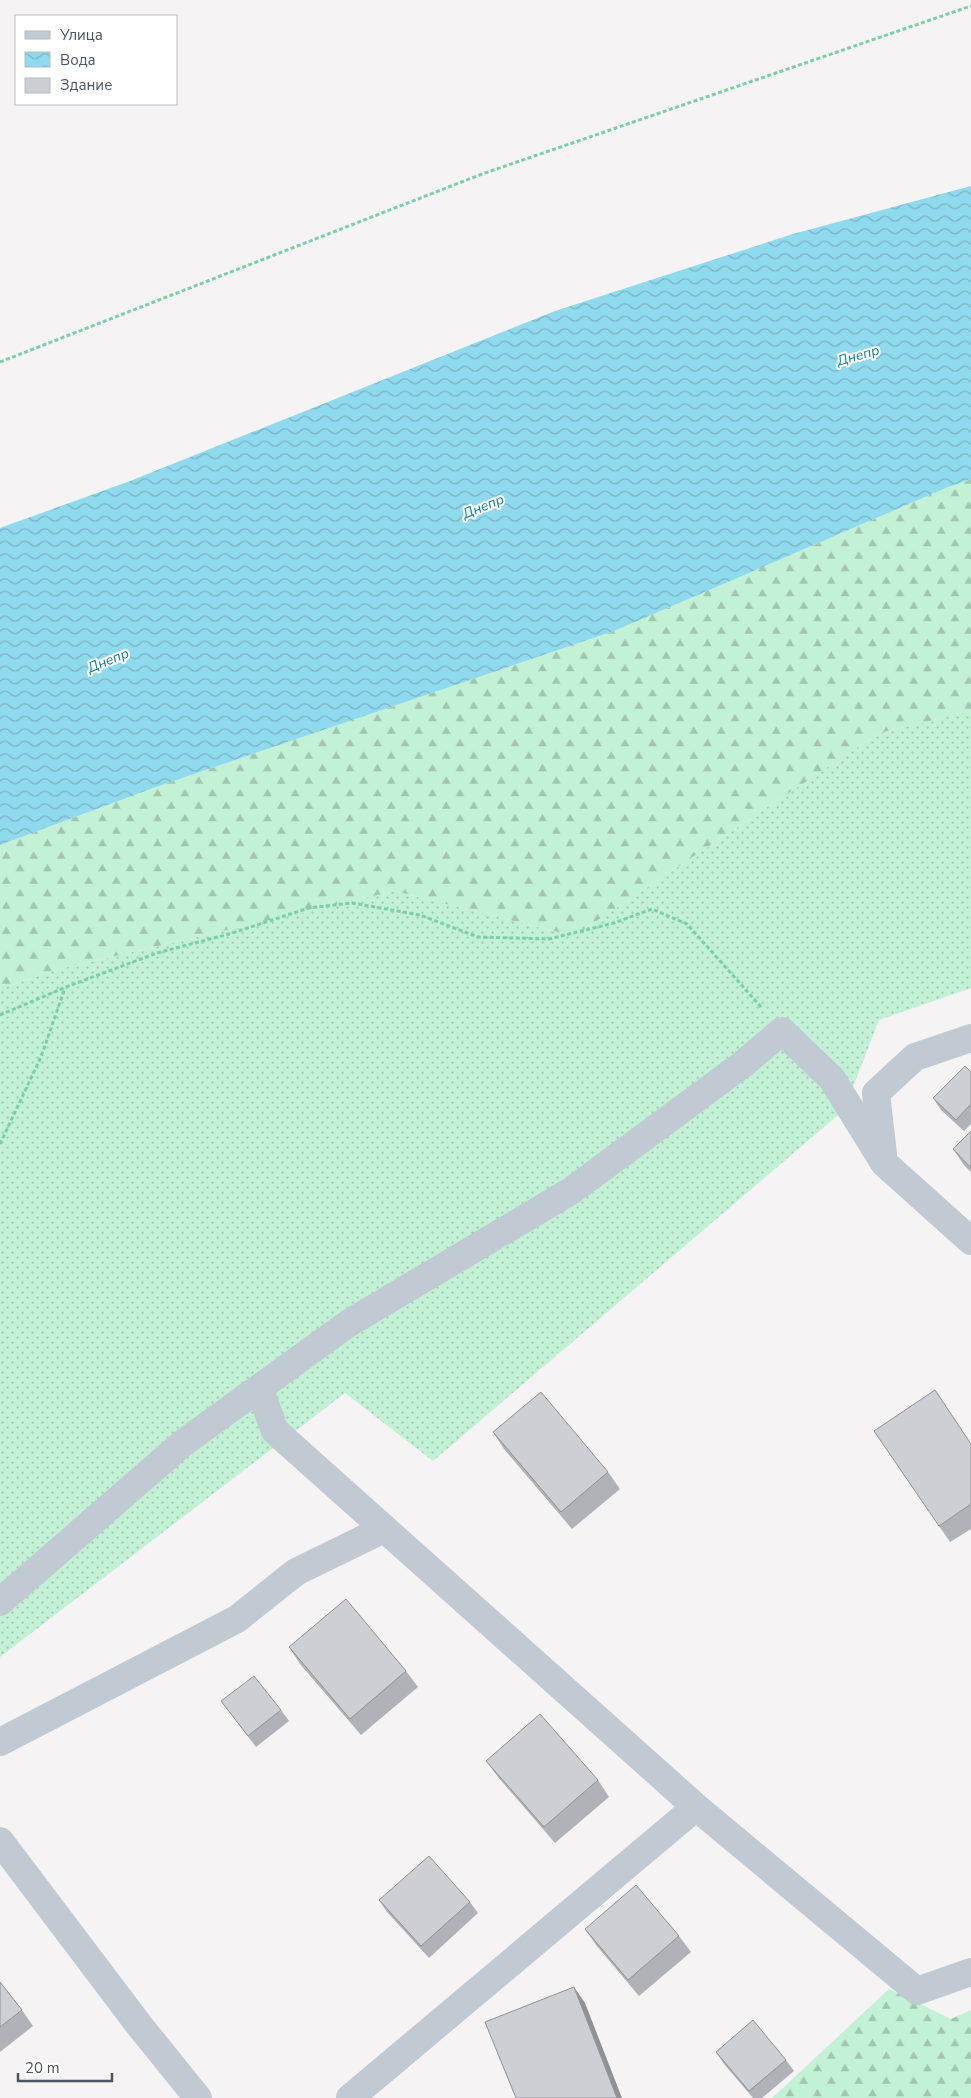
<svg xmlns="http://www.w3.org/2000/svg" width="971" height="2098" viewBox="0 0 971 2098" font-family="'Nunito Sans',sans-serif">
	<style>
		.grass { fill: url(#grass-dots) }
		.forest { fill: url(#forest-firs) }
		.water { fill: url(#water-waves) }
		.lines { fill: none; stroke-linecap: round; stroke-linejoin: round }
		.path { stroke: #7ad0a6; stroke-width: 3; stroke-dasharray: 4 2.5; stroke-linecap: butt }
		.minor { stroke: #c1cad2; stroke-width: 28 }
		.wall { fill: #b0b2b7 }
		.shaded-wall { fill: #909195 }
		.building { fill: #cdcfd5; stroke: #909195 }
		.labels { text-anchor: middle; stroke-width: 4; stroke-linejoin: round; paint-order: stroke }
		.water-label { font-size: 14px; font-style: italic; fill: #0c7c9b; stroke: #fff }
	</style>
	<defs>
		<pattern id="grass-dots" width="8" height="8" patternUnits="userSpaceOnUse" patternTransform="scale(1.25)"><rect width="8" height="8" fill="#c3f1d5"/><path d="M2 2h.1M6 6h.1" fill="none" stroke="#a0c6b0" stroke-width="1.8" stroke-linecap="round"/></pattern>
		<pattern id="forest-firs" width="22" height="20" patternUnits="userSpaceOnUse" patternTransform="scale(1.25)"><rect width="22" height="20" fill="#c3f1d5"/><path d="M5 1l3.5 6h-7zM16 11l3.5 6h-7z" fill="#a0c6b0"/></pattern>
		<pattern id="water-waves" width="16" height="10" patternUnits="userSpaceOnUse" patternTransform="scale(1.25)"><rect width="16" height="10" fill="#90daee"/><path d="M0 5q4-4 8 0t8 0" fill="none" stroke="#78b4c4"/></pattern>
	</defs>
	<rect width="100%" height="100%" fill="#f5f3f3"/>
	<path class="grass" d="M971,711V988L879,1020L844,1110L433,1461L345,1393L0,1657V989L55,970L395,891L574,936L879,733Z"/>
	<path class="forest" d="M971,479V711L879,733L574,936L395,891L55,970L0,989V845L156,787L614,631L946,488Z
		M889,1989L951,2019L971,2010V2098H772Z"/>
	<path class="water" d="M971,186V479L946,488L614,631L156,787L0,845V528L130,481L555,311L793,234Z"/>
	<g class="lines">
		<path class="path" d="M0,362L482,174L971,6
			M0,1015L66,987L157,953L229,934L309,908L352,903L420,915L478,937L549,939L614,923L652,909L687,924L762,1008
			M0,1144L41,1057L65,988"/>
		<path class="minor" d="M883,1154L876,1093L915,1057L971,1038
			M259,1388L275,1431L696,1807L917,1991L971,1972
			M0,1602L183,1443L349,1323L571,1191L743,1064L782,1031L832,1079L884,1163L971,1241
			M0,1742L237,1619L296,1572L384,1529
			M0,1841L139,2025L198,2098
			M350,2098L696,1807"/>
	</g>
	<path class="wall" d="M971,1072V1124L964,1131L941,1110L933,1098Z
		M971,1131V1172L964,1165L953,1149Z
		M493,1432L608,1472L620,1489L572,1529L504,1449Z
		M971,1443V1529L950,1542L939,1526Z
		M289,1647L406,1671L418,1687L361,1735L300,1664Z
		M221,1701L281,1710L289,1721L256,1747Z
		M486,1761L598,1780L609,1797L555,1843L498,1777Z
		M379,1900L470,1902L478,1913L429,1958L387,1912Z
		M585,1929L679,1936L691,1952L639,1996L596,1945Z
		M0,1982L22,2010L33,2026L0,2052Z
		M716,2052L786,2060L794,2071L762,2098H753L724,2064Z"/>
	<path class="shaded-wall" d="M574,1987L585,2003L622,2098H617Z"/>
	<path class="building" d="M965,1066L971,1072V1104L956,1120L933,1098Z
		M971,1131V1168L953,1149Z
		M935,1390L971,1444V1504L939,1526L874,1431Z
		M541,1392L608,1472L561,1512L493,1432Z
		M346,1599L406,1671L350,1719L289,1647Z
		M254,1676L281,1710L248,1736L221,1701Z
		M540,1714L598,1780L544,1827L486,1761Z
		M429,1856L470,1902L421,1946L379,1900Z
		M636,1885L679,1936L628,1980L585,1929Z
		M0,1982L22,2010L0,2027Z
		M574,1987L617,2098H516L485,2022Z
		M753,2020L786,2060L749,2091L716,2052Z"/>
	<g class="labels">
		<g class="water-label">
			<text transform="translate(858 355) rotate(-16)" y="5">Днепр</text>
			<text transform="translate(483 506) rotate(-22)" y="5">Днепр</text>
			<text transform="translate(108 660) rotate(-22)" y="5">Днепр</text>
		</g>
	</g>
	<rect x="15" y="15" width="162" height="90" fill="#ffffff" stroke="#b7bbc0"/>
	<rect x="25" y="31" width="25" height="8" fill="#c1cad2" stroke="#b7bbc0"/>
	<text x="60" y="40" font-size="15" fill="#4a5661">Улица</text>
	<rect x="25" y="52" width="25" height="15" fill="url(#water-waves)" stroke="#b7bbc0"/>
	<text x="60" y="65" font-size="15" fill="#4a5661">Вода</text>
	<rect x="25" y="78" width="25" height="15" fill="#cdcfd5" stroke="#b7bbc0"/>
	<text x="60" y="90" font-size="15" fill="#4a5661">Здание</text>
	<path d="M18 2073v8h94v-8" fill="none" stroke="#4a5661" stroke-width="2.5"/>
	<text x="25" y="2073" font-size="15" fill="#4a5661" stroke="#ffffff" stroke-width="4" paint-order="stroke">20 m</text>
</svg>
